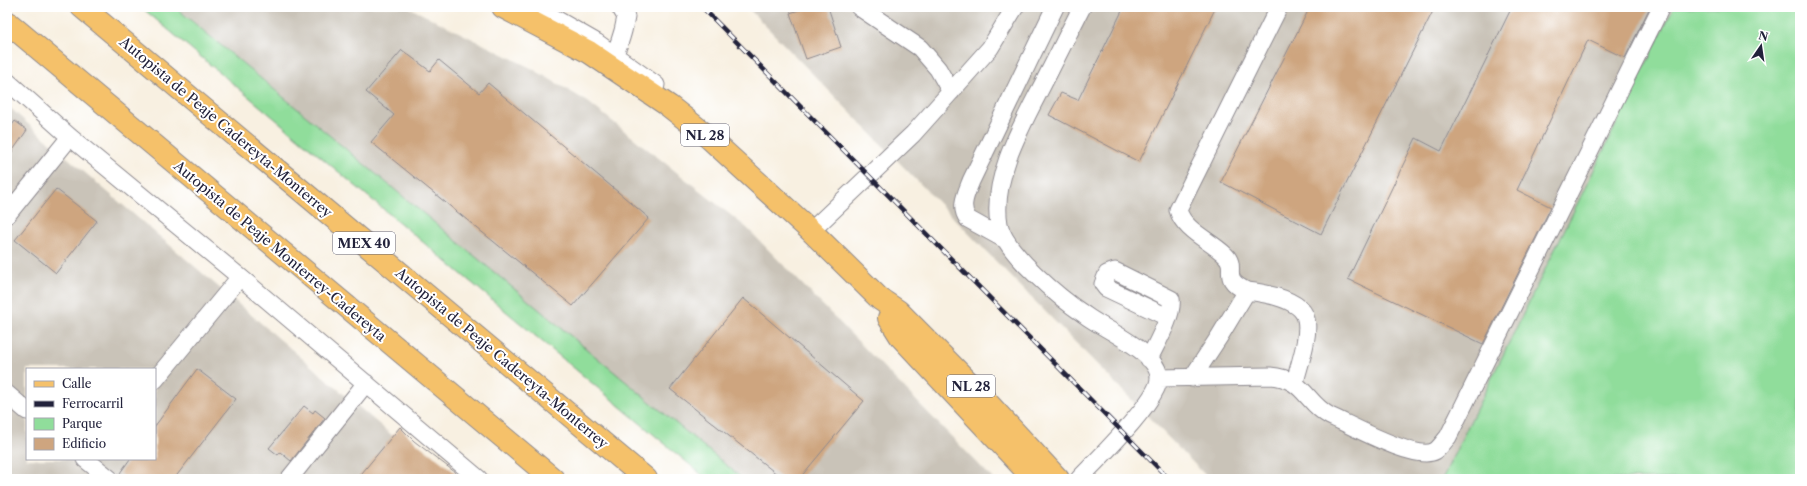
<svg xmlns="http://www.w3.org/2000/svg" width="1807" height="486" viewBox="0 0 1807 486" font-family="'Libre Caslon Text',serif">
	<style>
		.industrial { fill: #c9c3b8; fill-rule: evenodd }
		.green { fill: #90dd9b; stroke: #59806b }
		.building { fill: #cea57f }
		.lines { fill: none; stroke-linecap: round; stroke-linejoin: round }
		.minor-casing { stroke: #8d898e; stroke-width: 19 }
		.major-casing { stroke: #8d898e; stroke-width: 24 }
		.highway-casing { stroke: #8d898e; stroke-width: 24 }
		.minor { stroke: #fff; stroke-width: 17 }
		.major { stroke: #f5c16b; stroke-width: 22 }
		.highway { stroke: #f5c16b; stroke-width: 22 }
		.rail-casing { stroke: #22223b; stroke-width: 4.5 }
		.rail { stroke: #fff; stroke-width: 3; stroke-dasharray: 9; stroke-linecap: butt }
		.labels { text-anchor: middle; stroke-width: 4; stroke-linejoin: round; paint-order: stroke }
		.shield { fill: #fff; stroke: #646476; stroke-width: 1 }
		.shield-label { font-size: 13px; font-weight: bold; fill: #22223b }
		.street-label { font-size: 14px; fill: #22223b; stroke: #fff }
	</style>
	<rect width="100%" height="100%" fill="#fff"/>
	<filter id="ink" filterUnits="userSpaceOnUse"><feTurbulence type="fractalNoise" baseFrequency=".025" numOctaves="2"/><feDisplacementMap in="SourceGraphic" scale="8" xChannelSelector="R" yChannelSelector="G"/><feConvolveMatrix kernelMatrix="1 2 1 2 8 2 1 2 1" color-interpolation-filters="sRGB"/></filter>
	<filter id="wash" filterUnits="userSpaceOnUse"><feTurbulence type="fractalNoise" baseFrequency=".012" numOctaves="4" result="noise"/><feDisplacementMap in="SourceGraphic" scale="16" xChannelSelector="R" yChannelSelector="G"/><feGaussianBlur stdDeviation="0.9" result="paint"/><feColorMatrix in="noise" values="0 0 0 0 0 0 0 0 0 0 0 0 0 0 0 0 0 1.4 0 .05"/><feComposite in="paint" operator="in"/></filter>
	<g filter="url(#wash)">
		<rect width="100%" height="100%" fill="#f8f0e1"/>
		<path class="industrial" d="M176,7H408L531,68L588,102L747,228L993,479H742Z
			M747,7H1674L1442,479H1209Z
			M7,105L27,123L443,479H7ZM27,369H155V459H27Z"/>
		<path class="green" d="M141,7H175L743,479H707Z
			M1674,7H1800V479H1442Z"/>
		<g id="blocks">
			<path class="building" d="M808,7H828L841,47L806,59L790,13Z
				M1124,7H1216L1139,162L1049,115L1061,93L1078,100Z
				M1310,7H1435L1321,234L1221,182Z
				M1512,7H1650L1625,58L1588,40L1517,190L1551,207L1483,344L1348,279L1416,138L1441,151Z
				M402,50L430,71L439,60L479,93L488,83L649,218L573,306L371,142L394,115L366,92Z
				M15,121L27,130L7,159V132Z
				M56,189L97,221L56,273L15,240Z
				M743,298L864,401L799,479H783L670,389Z
				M197,369L236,399L174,479H128L120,473L130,459H155V426Z
				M304,406L313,413L315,410L325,418L291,461L280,452L278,455L269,448Z
				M400,427L414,441L456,473L452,479H357Z"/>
		</g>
	</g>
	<g filter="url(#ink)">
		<use href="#blocks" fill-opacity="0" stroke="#8d898e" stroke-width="1"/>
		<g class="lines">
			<g class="minor-casing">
				<path id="minor" d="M535,7L596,42L656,85
					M859,7L920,48L938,69L951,92
					M609,63C619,49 623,34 626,17L620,7
					M7,81L70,137L240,277L479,479
					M7,215L70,137
					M811,231L913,134L990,48L1015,7
					M1004,239L968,219C959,207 966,194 971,181L1055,7
					M1247,291C1218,278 1239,268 1225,255C1210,240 1184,231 1178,210L1279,7
					M1149,359C1156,344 1174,314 1171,299L1115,271L1107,274L1103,284L1106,288L1167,317
					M1159,378L1270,376C1305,378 1305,403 1330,416C1351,425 1416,462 1435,451C1440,448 1444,441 1448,437L1661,7
					M1192,378L1219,337L1247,291C1264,293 1302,299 1306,319C1310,336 1299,365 1295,382
					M155,380L240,277
					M7,394L27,411
					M85,459L110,479
					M289,479L366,383
					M1079,479C1096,461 1159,400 1159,378C1159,352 1103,329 1085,315C1061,299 1004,252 999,224C991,178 1023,123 1044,82C1057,57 1069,32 1082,7"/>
			</g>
			<g class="major-casing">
				<path id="major" d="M503,7L589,52L669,106L707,136L811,231L880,299L898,311L970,384L1058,479
					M889,318L901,337L916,353L1034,479"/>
			</g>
			<g class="highway-casing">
				<path id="highway" d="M82,7L646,479
					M7,22L553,479"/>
			</g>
			<use href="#minor" class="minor"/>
			<use href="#major" class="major"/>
			<use href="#highway" class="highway"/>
			<g class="rail-casing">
				<path id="rail" d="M702,7L1169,479"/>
			</g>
			<use href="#rail" class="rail"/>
		</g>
	</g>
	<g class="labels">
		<g class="shield">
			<rect x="681" y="124" width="48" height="22" rx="3"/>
			<rect x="333" y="232" width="62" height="22" rx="3"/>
			<rect x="947" y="375" width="48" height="22" rx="3"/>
		</g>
		<g class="shield-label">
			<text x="705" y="140">NL 28</text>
			<text x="364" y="248">MEX 40</text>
			<text x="971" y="391">NL 28</text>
		</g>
		<g class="street-label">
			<text transform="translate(226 127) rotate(40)" y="5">Autopista de Peaje Cadereyta-Monterrey</text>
			<text transform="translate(280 251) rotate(40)" y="5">Autopista de Peaje Monterrey-Cadereyta</text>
			<text transform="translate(502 358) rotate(40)" y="5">Autopista de Peaje Cadereyta-Monterrey</text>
		</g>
	</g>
	<rect width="1807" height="486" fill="none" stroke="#fff" stroke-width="24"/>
	<rect x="26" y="368" width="130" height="92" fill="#ffffff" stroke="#a7a7b1"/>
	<rect x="34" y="381" width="20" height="6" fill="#f5c16b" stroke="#a7a7b1"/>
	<text x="62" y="388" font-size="12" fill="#22223b">Calle</text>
	<rect x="34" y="401" width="20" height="6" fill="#22223b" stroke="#a7a7b1"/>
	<text x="62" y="408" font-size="12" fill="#22223b">Ferrocarril</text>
	<rect x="34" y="418" width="20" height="12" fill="#90dd9b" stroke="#a7a7b1"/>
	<text x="62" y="428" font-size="12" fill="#22223b">Parque</text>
	<rect x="34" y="438" width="20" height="12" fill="#cea57f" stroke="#a7a7b1"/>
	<text x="62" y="448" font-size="12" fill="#22223b">Edificio</text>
	<g transform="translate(1761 46) rotate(13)" stroke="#ffffff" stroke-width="3" paint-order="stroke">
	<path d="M0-3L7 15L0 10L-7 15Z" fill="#22223b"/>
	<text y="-6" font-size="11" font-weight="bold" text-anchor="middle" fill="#22223b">N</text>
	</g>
</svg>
